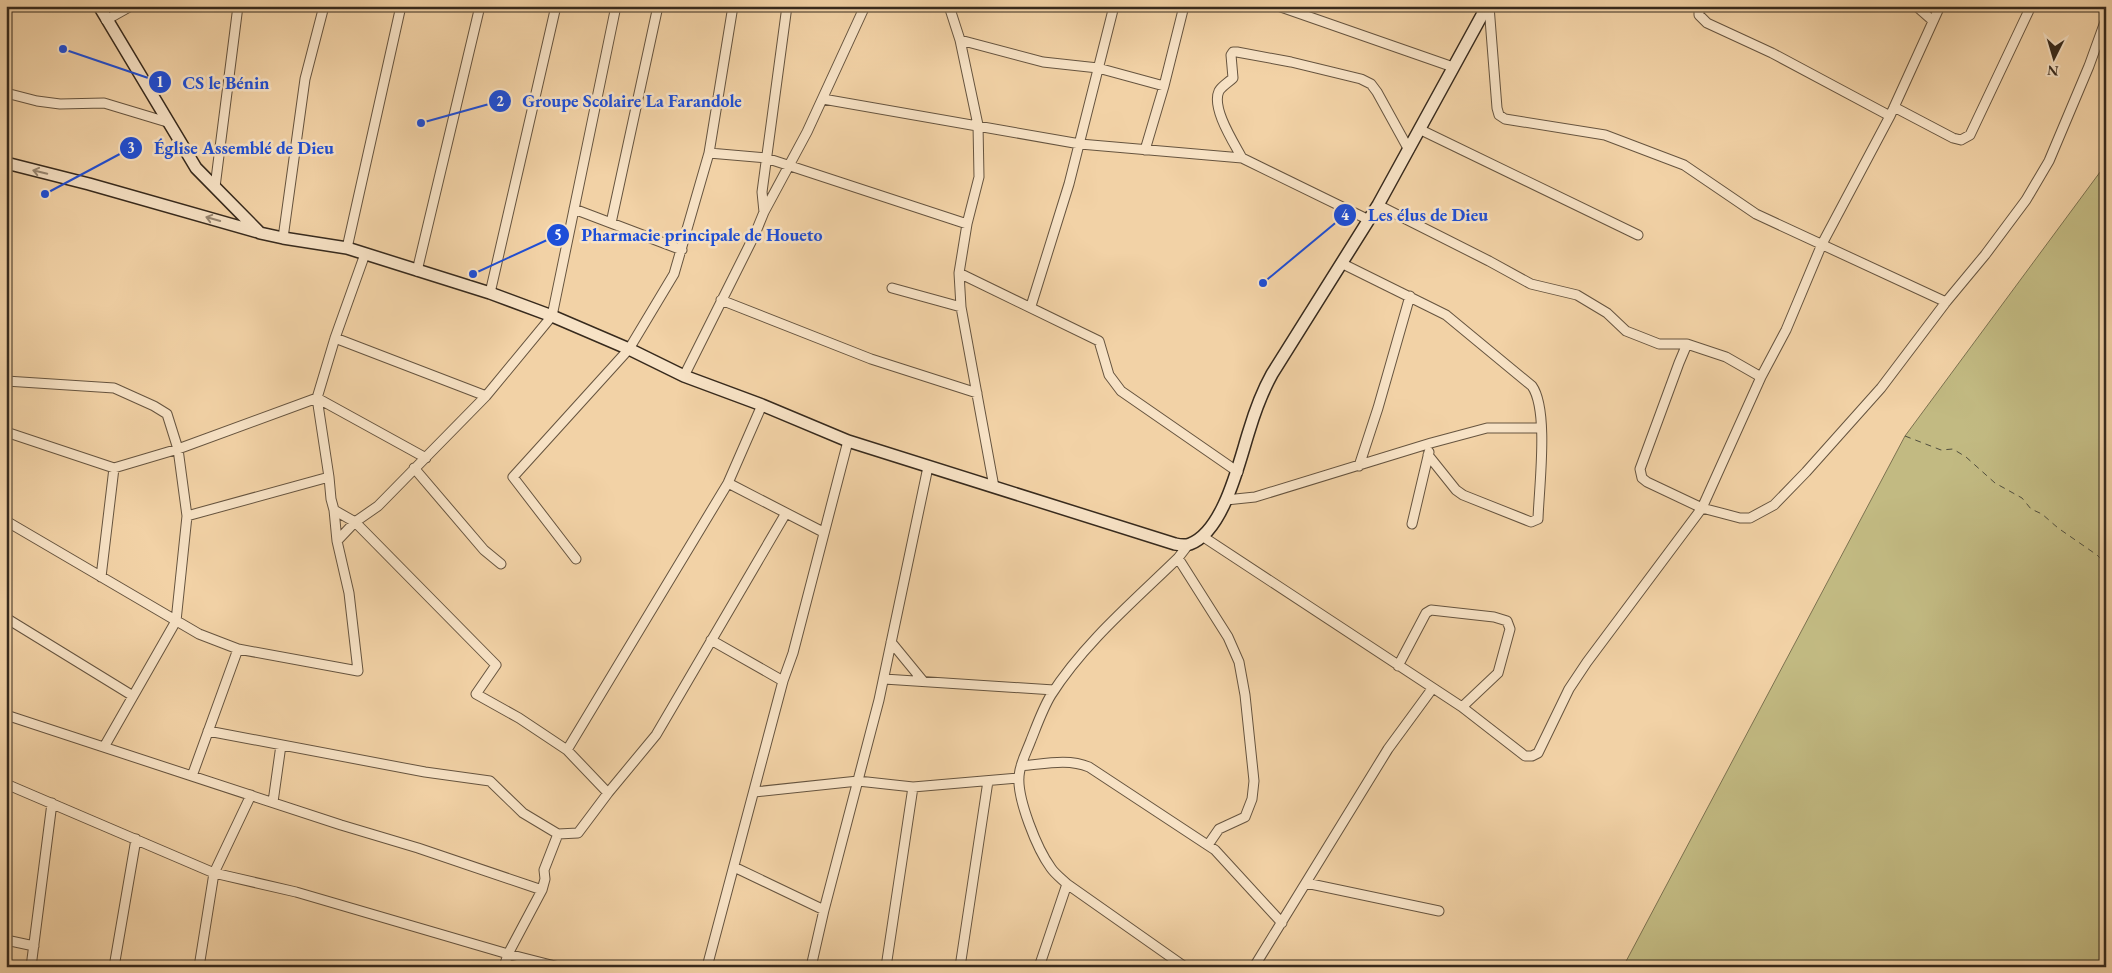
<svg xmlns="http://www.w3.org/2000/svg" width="2112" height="973" viewBox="0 0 2112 973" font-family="'EB Garamond',serif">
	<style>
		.green { fill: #c2ba82; stroke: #7c7250 }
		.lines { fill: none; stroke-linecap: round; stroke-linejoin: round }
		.ferry { stroke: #504e3e; stroke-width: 1; stroke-dasharray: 6 5; stroke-linecap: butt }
		.street-casing { stroke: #66543f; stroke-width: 11 }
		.secondary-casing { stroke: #372a1d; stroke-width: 14 }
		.street { stroke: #f7e2c5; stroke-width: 9 }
		.secondary { stroke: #f7e2c5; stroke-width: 11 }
		.oneway { stroke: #978671 }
		.leader { fill: none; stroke: #1d4ed8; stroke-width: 2 }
		.callout-dot { fill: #1d4ed8; stroke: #f7e2c5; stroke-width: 2 }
		.mark-label { font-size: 15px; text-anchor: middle; font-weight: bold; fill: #fff }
		.callout-label { font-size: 18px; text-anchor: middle; font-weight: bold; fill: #1d4ed8; stroke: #f7e2c5; stroke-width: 5; stroke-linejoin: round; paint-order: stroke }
	</style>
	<rect width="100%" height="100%" fill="#f2d2a6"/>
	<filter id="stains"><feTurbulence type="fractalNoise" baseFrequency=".004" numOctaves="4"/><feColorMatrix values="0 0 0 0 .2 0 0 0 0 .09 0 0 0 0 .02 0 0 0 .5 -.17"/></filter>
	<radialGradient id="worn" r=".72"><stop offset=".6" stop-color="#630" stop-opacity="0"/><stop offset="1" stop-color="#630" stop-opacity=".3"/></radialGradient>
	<path class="green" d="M2106,164V967H1623L1905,436Z"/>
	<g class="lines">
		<path class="ferry" d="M1905,436L1941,450L1953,449L1966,457L1995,483L2022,498L2031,509L2042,514L2058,528L2097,555L2106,564"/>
		<g class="street-casing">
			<path id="street" d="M949,6L960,40L978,125L979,177L967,224L959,273L961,307L994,487
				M1278,6L1453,67
				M1489,6L1497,108L1499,115L1505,119L1605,135L1684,165L1756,214L1946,302
				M1699,6V15L1707,23L1772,53L1890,116
				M1916,6L1933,21
				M106,20L131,6
				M960,40L1043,62L1098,68L1164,86
				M6,93L37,101L60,104L104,103L167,122
				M823,99L1080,144L1242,158L1369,220
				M1894,107L1953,138L1961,140L1970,135L2031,6
				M1421,130L1638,235
				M1145,150L1164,86L1184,6
				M709,153L766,158L967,224
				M1242,158C1234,143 1211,108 1219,91C1222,86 1229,82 1233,78L1231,55L1233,52H1237L1291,62L1361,79L1371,84L1377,92L1409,150
				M215,187L238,6
				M1378,205L1489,261L1531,284L1577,295L1607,313L1626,331L1659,344H1687L1726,357L1761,377
				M574,209L682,250
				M764,212L807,132L865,6
				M611,223L658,6
				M283,238L305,79L324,6
				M347,248L401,6
				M365,254L335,338L317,398L329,477L331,499L334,510L355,522L496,665L476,694L519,718L567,750L608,793L656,735L786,513
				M1341,263L1446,315L1532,386C1549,410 1539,487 1538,519L1531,522L1463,495L1456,490L1428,455
				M417,271L480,6
				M959,273L1099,341L1109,375L1121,391L1238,472
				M892,288L961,307
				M490,293L556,6
				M721,300L871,359L977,393
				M1031,306L1069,184L1114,6
				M335,338L486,396
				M1687,344L1679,363L1640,469L1642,478L1647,482L1702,508L1740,518H1750L1774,505L1806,472L1881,388L1946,302L1985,255L2026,200L2049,161L2089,66L2106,19
				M684,376L755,234L764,212L762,192L787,6
				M6,381L114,388L154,406L167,414L178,449L187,516L176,621L104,747
				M6,432L114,468L178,449L317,398L426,458
				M1359,466L1378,408L1410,296
				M414,468L484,550L501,564
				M728,483L823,532
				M1226,500L1255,497L1431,443L1487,428H1541
				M187,516L329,477
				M6,521L199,634L238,649L358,671L349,593L337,541L334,510
				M1412,524L1429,452
				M1202,536L1462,707L1525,756H1532L1538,753L1569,689L1587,662L1702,508L1761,377L1786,330L1822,244L1890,116L1940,6
				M337,541L355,522L378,506L486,396L552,316L616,6
				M1178,558L1228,637L1239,662L1245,695L1254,781L1252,799L1245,817L1219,829L1208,845
				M576,559L513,477L629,349L674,274L709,153L733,6
				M101,577L114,468
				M6,618L133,696
				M711,640L783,681
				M891,642L923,681
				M1398,666L1426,613L1431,610L1494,617L1507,621L1510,629L1498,673L1462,707
				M884,679L1054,690
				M6,715L341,825L418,848L542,890
				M208,731L425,772L490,781L523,813L558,834L544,870L545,879L542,890L508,954L504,967
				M567,750L728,483L762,405
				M1021,766C1044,764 1068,758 1089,767L1215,850L1282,923
				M192,776L238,649
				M6,784L214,873L296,892L508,954L559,967
				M754,792L858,781L913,787L1019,778
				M273,802L281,745
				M558,834L578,833L608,793
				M734,867L824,910
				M1306,883L1439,911
				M6,940L34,946
				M31,967L52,803
				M114,967L136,839
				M199,967L214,873L251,795
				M707,967L783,681L793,653L848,441
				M811,967L824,910L879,700L928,467
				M886,967L913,787
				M960,967L988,781
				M1039,967L1067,884
				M1185,967L1067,884C1062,879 1055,874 1051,868C1037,849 1017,799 1019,776C1020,763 1027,751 1031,740C1037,725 1043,708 1051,695C1084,643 1134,601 1178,558L1188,545
				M1254,967L1388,749L1432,689"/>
		</g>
		<g class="secondary-casing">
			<path id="secondary" d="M99,6L196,168L260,233L283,238L347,248L490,293L552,316L629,349L684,376L762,405L848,441L1175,544C1180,545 1185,546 1190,544C1224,531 1239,462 1249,431C1255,411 1262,392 1272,374L1378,205L1487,6
				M6,163L89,184L258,232"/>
		</g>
		<use href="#street" class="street"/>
		<use href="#secondary" class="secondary"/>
	</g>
	<defs><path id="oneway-shaft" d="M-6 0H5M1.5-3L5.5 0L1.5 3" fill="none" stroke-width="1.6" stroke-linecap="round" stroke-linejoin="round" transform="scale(1.25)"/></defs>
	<g class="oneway">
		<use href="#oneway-shaft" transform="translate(40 172) rotate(-166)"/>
		<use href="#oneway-shaft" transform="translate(213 219) rotate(-164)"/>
	</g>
	<path class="leader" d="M63 49L160 82M421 123L500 101M45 194L131 148M1263 283L1345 215M473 274L558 235"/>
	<g class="callout-dot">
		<circle cx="63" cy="49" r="5"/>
		<circle cx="421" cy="123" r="5"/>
		<circle cx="45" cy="194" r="5"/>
		<circle cx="1263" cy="283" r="5"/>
		<circle cx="473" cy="274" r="5"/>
		<circle cx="160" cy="82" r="12"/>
		<circle cx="500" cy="101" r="12"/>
		<circle cx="131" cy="148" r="12"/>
		<circle cx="1345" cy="215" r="12"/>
		<circle cx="558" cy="235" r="12"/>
	</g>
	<g class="mark-label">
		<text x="160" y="87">1</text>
		<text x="500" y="106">2</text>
		<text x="131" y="153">3</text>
		<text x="1345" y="220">4</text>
		<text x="558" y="240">5</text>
	</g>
	<g class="callout-label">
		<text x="226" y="89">CS le Bénin</text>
		<text x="632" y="107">Groupe Scolaire La Farandole</text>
		<text x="244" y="154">Église Assemblé de Dieu</text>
		<text x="1428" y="221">Les élus de Dieu</text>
		<text x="702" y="241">Pharmacie principale de Houeto</text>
	</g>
	<rect width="2112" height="973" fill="none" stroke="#f2d2a6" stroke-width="25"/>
	<rect x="8" y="8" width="2097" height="958" fill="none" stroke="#372a1d" stroke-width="2.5"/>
	<rect x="12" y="12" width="2087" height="948" fill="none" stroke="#372a1d"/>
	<g transform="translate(2054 58) rotate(185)" stroke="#f7e2c5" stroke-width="4" paint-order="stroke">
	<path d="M0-4L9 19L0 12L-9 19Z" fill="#372a1d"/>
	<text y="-8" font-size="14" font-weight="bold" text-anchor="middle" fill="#372a1d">N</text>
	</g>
	<rect width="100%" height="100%" filter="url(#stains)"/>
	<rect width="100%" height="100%" fill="url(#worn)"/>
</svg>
